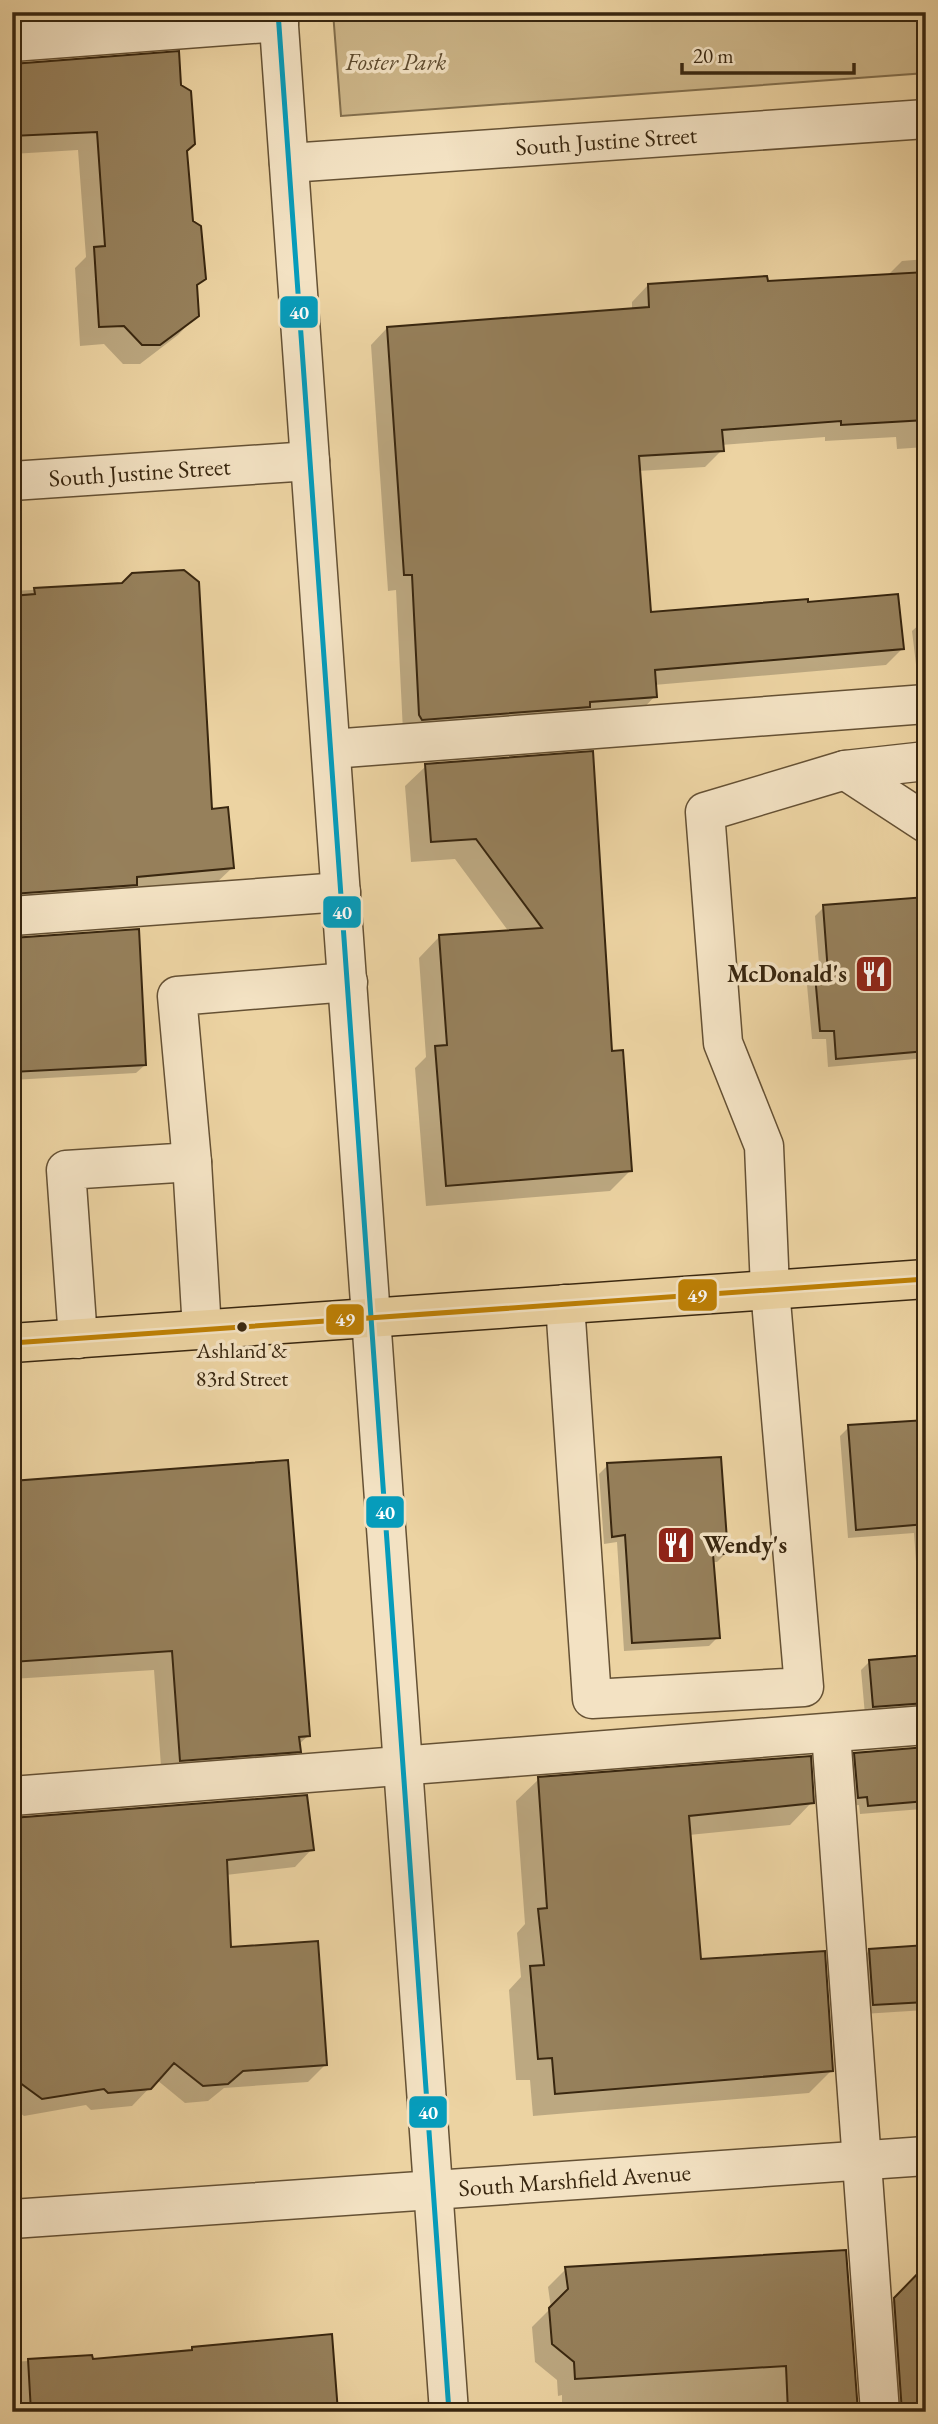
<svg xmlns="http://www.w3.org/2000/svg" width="938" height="2424" viewBox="0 0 938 2424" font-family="'EB Garamond',serif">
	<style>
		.green { fill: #cdb689; stroke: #826e4c; stroke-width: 2 }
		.shadow { fill: #0003 }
		.building { fill: #96805b; stroke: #38260f; stroke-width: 2 }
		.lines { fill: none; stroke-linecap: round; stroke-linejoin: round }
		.minor-casing { stroke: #655134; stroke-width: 41 }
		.major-casing { stroke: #38260f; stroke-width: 41 }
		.minor { stroke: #f3e2c3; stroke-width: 38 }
		.major { stroke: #ecd3a2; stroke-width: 38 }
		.bus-1-casing { stroke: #f3e2c3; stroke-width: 10 }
		.bus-2-casing { stroke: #f3e2c3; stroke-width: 10 }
		.bus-1 { stroke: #069cbb; stroke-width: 5 }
		.bus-2 { stroke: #be8004; stroke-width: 5 }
		.bus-dot { fill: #38260f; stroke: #f3e2c3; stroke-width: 2.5 }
		.labels { text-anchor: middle; stroke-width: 7; stroke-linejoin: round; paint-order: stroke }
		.bus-label { font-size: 22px; fill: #38260f; stroke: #f3e2c3 }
		.park-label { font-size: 24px; font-style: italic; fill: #5d4a2e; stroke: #f3e2c3 }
		.street-label { font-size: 24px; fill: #38260f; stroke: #f3e2c3 }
		.poi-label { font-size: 24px; font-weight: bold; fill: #38260f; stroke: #f3e2c3; text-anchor: end }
		.line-badge { stroke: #f3e2c3; stroke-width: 2.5 }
		.badge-label { font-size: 19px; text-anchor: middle; font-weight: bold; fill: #fff }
	</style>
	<rect width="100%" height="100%" fill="#ecd3a2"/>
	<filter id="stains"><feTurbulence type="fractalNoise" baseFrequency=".00286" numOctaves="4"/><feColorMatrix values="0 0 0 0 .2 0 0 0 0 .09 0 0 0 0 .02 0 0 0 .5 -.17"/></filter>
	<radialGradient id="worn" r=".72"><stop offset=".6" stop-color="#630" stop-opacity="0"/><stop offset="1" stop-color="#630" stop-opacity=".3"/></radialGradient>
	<path class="green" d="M333,12H926V73L341,116Z"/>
	<path class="shadow" d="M12,12H168L12,28Z
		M12,65L185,151L192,222L204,279L195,288L197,315L178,335L140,364H123L104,344L80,346L75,268L86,257L78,150L12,154Z
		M926,259V447L897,449L896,437L825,441V437L721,445L722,450L705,467L638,471L649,613L903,648L886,665L654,685L655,696L639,713L403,732L396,590L388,591L371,345L387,328L632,310V302L648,285L767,283L887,276L902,261Z
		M123,585L232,868L213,886L12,910V591Z
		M926,622V680L918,681L912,631L921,623Z
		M591,753L611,1053L630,1171L610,1191L426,1206L415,1068L426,1057L419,958L439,937L509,932L455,859L411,862L405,786L426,766Z
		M926,898V1058L828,1067L826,1039H812L807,985L816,977L820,976L815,916L824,907Z
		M12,939L145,1065L136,1073L12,1080Z
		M926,1422V1661H923L914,1533L848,1538L840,1436L849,1427Z
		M608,1465L726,1553L717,1562H712L718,1637L709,1646L624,1651L617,1542L604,1544L599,1474Z
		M12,1483L308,1736L298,1745L299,1751L280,1770L162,1780L154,1670L12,1679Z
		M870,1661L922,1703L913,1711L865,1715L861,1670Z
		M926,1749V1804L922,1809L860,1814L859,1805L849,1806L846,1763L855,1754Z
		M539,1779L812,1802L790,1825L689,1835L700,1961L832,2070L809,2093L533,2116L530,2080H516L509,1990L521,1977L517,1933L525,1924L516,1801Z
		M12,1819L312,1849L295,1867L226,1875L229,1949L325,2065L308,2082L224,2088L208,2101L185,2103L157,2080L132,2106L91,2110L86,2105L24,2116L12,2107Z
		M926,1947V2010L863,2014L859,1961L869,1951Z
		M845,2252L856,2412H562V2395L558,2396L557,2380L535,2362L532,2327L551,2308L548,2287L566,2269Z
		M911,2283L926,2412H884L877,2317Z
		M193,2348L336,2412H12V2362L91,2357V2361L189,2352Z"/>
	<path class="building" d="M12,12H116L12,20Z
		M179,51L181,85L191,91L195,144L187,151L193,221L201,226L206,279L197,285L199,316L160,345H142L124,326L99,327L94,247L105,246L97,132L12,136V64Z
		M926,272V420L841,425V421L722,430L724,451L639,456L651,612L808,599V602L898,594L904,649L655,670L657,697L590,702V707L422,720L419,715L412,575H404L387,327L649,307L648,284L767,276L768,281Z
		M184,570L199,582L212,809L228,807L234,868L137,877V885L12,894V596L35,594L34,588L122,583L132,573Z
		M593,751L612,1051L623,1050L632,1171L446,1186L435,1046L447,1045L439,935L542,928L476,839L431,842L425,764Z
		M926,897V1051L836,1059L834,1031H820L815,975L828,973L823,905Z
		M139,929L146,1065L12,1072V938Z
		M926,1420V1524L856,1530L848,1425Z
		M721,1457L728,1554H713L720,1638L632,1643L625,1535L612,1537L607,1463Z
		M288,1460L310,1736L299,1737L301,1752L180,1761L172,1651L12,1662V1481Z
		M926,1655V1703L873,1707L869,1660Z
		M926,1747V1801L868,1806L867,1797L858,1798L854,1753Z
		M811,1756L814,1803L689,1816L701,1959L825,1951L833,2071L555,2094L552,2058L538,2059L530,1966L544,1965L538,1909L547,1908L538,1777Z
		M307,1795L314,1850L227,1860L231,1947L318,1941L327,2065L243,2071L228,2084L203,2086L174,2063L151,2089L108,2093L104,2089L42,2099L12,2077V1818Z
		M926,1945V2002L873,2005L869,1949Z
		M846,2250L858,2412H788L786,2366L575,2379L574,2362L552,2344L549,2308L568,2289L565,2267Z
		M926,2265V2412H902L894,2298Z
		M332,2334L338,2412H31L28,2359L92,2355L93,2359L192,2350V2347Z"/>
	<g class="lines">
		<g class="minor-casing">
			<g id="minor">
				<path d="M278,12L449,2412"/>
				<path d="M12,42L279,22"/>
				<path id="s1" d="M289,163L926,119"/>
				<path id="s2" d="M12,481L310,461"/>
				<path d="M331,749L926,704"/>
				<path d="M845,770L926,823"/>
				<path d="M12,916L341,892"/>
				<path d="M192,1162L202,1330"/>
				<path d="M565,1304L592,1699L804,1687L770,1289L764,1146L723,1043L705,812L845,770L926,761"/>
				<path d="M78,1339L66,1170L192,1162L177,996L348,982"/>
				<path d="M831,1733L880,2412"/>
				<path d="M12,1796L926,1725"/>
				<path id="s3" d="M12,2219L926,2156"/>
			</g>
		</g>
		<g class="major-casing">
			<path id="major" d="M12,1343L926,1279"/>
		</g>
		<use href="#minor" class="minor"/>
		<use href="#major" class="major"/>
		<g class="bus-1-casing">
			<path id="bus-1" d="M278,12L449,2412"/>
		</g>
		<g class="bus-2-casing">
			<path id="bus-2" d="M12,1343L926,1279"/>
		</g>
		<use href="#bus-1" class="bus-1"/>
		<use href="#bus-2" class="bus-2"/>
	</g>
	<defs>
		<g id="restaurant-square" transform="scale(2.0125)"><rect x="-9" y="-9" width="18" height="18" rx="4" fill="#8f2418" stroke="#f3e2c3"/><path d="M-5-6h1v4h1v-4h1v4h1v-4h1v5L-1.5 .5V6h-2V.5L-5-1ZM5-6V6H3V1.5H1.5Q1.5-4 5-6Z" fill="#fff"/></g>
	</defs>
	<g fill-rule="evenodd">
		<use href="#restaurant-square" x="874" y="974"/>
		<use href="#restaurant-square" x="676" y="1545"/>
	</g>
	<circle class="bus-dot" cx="242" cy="1327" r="6"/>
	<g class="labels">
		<g class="bus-label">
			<text x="242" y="1358">Ashland &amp;<tspan x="242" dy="28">83rd Street</tspan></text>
		</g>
		<g class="park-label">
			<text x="396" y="70">Foster Park</text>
		</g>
		<g class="street-label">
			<text dy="8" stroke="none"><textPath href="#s1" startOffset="318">South Justine Street</textPath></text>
			<text dy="8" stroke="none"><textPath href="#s2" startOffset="128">South Justine Street</textPath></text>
			<text dy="8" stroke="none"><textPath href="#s3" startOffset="564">South Marshfield Avenue</textPath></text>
		</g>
		<g class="poi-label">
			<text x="847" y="982">McDonald's</text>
			<text x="703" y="1553" text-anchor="start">Wendy's</text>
		</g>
	</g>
	<g class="line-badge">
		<rect x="279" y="295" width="40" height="34" rx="7" fill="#069cbb"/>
		<rect x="322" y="895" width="40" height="34" rx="7" fill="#069cbb"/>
		<rect x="677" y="1278" width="41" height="34" rx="7" fill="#be8004"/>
		<rect x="325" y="1303" width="40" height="33" rx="7" fill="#be8004"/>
		<rect x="365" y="1495" width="40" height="34" rx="7" fill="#069cbb"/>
		<rect x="408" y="2095" width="40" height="34" rx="7" fill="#069cbb"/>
	</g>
	<g class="badge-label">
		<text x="299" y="319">40</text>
		<text x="342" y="919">40</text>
		<text x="697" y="1302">49</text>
		<text x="345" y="1326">49</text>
		<text x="385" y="1519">40</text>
		<text x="428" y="2119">40</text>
	</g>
	<rect width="938" height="2424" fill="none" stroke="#ecd3a2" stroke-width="42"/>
	<rect x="14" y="14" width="910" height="2396" fill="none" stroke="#38260f" stroke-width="3.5"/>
	<rect x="21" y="21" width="896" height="2382" fill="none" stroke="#38260f" stroke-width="2"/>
	<path d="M682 63v10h172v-10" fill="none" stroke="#38260f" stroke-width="3.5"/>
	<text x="693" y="63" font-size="21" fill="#38260f" stroke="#f3e2c3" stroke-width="5" paint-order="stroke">20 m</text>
	<rect width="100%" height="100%" filter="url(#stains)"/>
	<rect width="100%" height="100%" fill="url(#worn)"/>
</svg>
